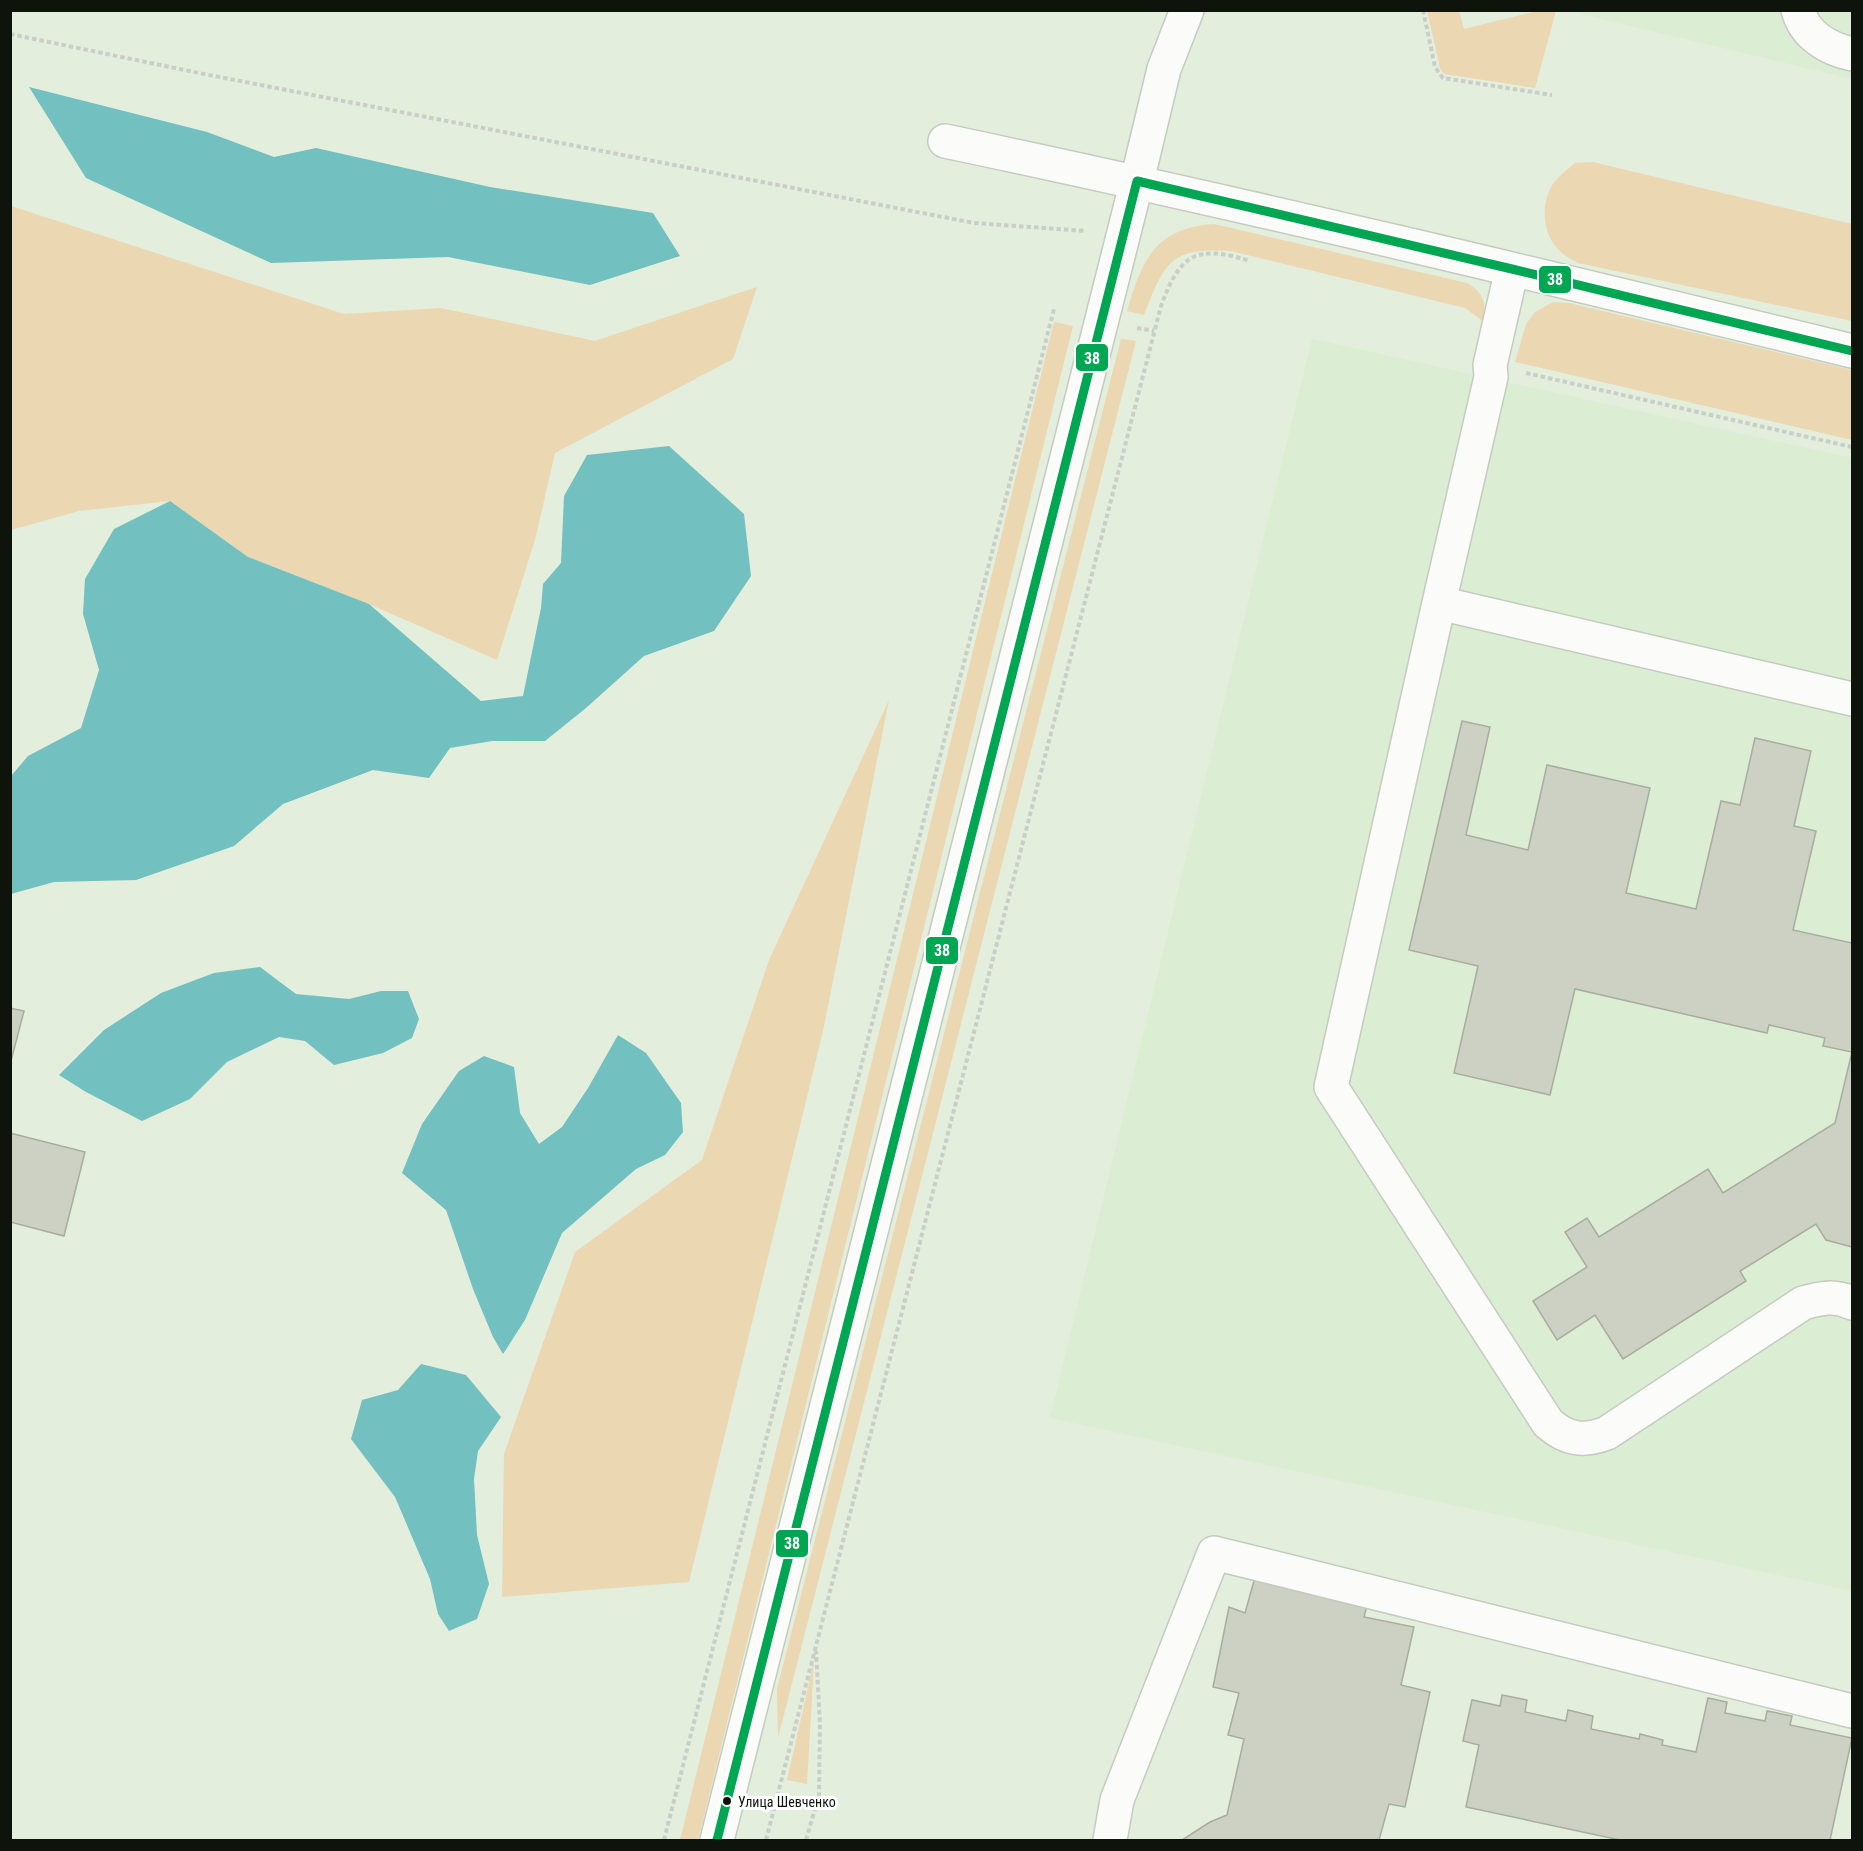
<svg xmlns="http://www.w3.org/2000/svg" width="1863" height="1851" viewBox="0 0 1863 1851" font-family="'Roboto Condensed',sans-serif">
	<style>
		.built { fill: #dbedd3 }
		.green { fill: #ebd7b2 }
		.water { fill: #72c0bf }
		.building { fill: #ccd1c3; stroke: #a9ad9f; stroke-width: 1.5 }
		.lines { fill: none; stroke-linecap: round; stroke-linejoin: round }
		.minor-casing { stroke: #c3ccbf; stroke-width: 36 }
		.path { stroke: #cacec9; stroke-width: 4; stroke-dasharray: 4.5 3; stroke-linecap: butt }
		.minor { stroke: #fbfcfa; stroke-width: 33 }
		.bus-1-casing { stroke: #fff; stroke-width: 14 }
		.bus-1 { stroke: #00a651; stroke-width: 9 }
		.bus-dot { fill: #0e140b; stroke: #fff; stroke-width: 2 }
		.labels { text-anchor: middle; stroke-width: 6; stroke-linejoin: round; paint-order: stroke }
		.bus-label { font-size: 14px; fill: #0e140b; stroke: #fff; text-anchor: start }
		.line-badge { stroke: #fff; stroke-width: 2 }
		.badge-label { font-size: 16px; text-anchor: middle; font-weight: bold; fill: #fff }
	</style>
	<rect width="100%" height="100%" fill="#e3eedd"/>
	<path class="built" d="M1568,11H1852V79Z
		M1312,339L1852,458V1591L1050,1418Z"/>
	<path class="green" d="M1427,11H1459L1464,29L1537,11H1556L1535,88L1444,74L1440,68Z
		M1593,162L1852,224V321L1578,263C1573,260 1566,257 1562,253C1543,237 1540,208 1551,187C1556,178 1567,170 1575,163Z
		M11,206L344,314L441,308L595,341L757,287L733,359L555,453L535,540L497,660L369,604L248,557L170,501L79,511L11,530Z
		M1214,224L1467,283C1484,293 1486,303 1484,322L1465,308L1231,251C1170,247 1165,262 1144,315L1127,311C1142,260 1155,228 1214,224Z
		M1553,302L1569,303L1852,370V440L1515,362L1526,324L1535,312Z
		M1054,322L1073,326L698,1840H680Z
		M1121,339L1136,341L778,1738L777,1689Z
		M889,700L823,1031L689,1582L502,1597L504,1454L575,1252L702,1160L769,960Z
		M814,1661L807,1784L787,1780Z"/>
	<path class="water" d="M29,87L207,132L274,157L316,148L490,187L653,213L680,256L590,285L448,257L271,263L86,178Z
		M669,446L744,514L751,576L714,631L644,656L586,708L545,741H492L450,748L429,778L373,770L283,804L234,846L136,880L54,882L11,894V776L28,756L81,728L99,670L83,614L85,579L114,529L170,501L248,557L369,604L481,701L523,696L541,608L543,584L561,563L564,496L587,455Z
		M260,967L296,994L349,999L381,991H408L419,1019L412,1038L383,1053L334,1065L305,1041L279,1037L227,1062L190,1099L142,1121L86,1092L59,1075L104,1030L161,993L214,973Z
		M618,1035L646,1053L681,1103L683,1132L665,1155L636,1169L562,1233L525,1320L503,1354L493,1337L473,1289L446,1210L402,1173L422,1124L459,1071L484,1056L514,1067L520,1113L539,1144L562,1127L588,1088Z
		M421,1364L466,1375L501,1417L478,1451L474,1479L477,1535L489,1584L477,1619L449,1631L438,1614L430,1579L395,1497L351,1439L362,1400L398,1390Z"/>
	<path class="building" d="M1462,721L1490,727L1466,835L1528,850L1547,765L1650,788L1626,893L1696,909L1721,801L1740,805L1755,738L1811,751L1794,826L1816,831L1793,930L1852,943V1247L1826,1240L1816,1224L1740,1271L1746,1281L1623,1359L1595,1315L1557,1340L1533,1301L1587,1267L1565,1232L1587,1218L1599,1237L1708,1169L1723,1193L1835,1123L1852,1052L1823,1046L1825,1038L1769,1025L1767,1033L1575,989L1550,1095L1454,1073L1478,966L1409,950Z
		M10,1008L24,1011L10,1065Z
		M10,1133L85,1152L64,1236L10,1222Z
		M1257,1570L1370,1593L1364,1617L1414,1627L1401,1685L1430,1692L1405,1807L1389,1804L1379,1840H1182L1210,1822L1227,1815L1244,1739L1228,1735L1239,1693L1213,1687L1229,1607L1245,1613Z
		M1502,1695L1527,1700L1525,1712L1566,1721L1568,1710L1593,1716L1591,1729L1639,1739L1640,1734L1663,1740L1662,1745L1696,1752L1708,1698L1727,1702L1725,1713L1765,1721L1767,1711L1792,1716L1790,1725L1852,1738L1830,1840H1620L1466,1807L1479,1745L1463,1741L1472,1700L1500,1706Z"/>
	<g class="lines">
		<g class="minor-casing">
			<path id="minor" d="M1798,10C1805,36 1829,49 1852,54
				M945,141C1249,205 1551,278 1852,351
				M1439,603L1491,377L1490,365L1512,269
				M1852,699L1439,603L1331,1087L1548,1423C1567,1440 1584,1442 1607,1433L1803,1303C1821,1298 1835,1295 1852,1303
				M717,1840L1137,181L1164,69L1187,10
				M1110,1840L1117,1800L1214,1553L1852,1711"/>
		</g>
		<path class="path" d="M1423,10L1435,67L1443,78L1552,95
			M10,34L204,74L974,223L1086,231
			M1137,328L1154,331
			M1526,373L1852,447
			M664,1840L1054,309
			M766,1840L1161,306C1180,254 1196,244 1250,261
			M806,1840L819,1795L820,1723L816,1651"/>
		<use href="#minor" class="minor"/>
		<g class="bus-1-casing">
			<path id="bus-1" d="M717,1840L1137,181L1512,269L1852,351"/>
		</g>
		<use href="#bus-1" class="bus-1"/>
	</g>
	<circle class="bus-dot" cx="727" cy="1801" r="5"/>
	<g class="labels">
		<g class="bus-label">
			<text x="738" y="1807">Улица Шевченко</text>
		</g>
	</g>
	<g class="line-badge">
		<rect x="1538" y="265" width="34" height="29" rx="6" fill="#00a651"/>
		<rect x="1075" y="343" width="34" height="29" rx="6" fill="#00a651"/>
		<rect x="925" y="936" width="34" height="29" rx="6" fill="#00a651"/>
		<rect x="775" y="1529" width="34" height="29" rx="6" fill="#00a651"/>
	</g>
	<g class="badge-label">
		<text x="1555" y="285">38</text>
		<text x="1092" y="364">38</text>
		<text x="942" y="956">38</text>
		<text x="792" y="1549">38</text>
	</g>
	<rect width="1863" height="1851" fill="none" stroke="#0e140b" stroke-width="24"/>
</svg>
